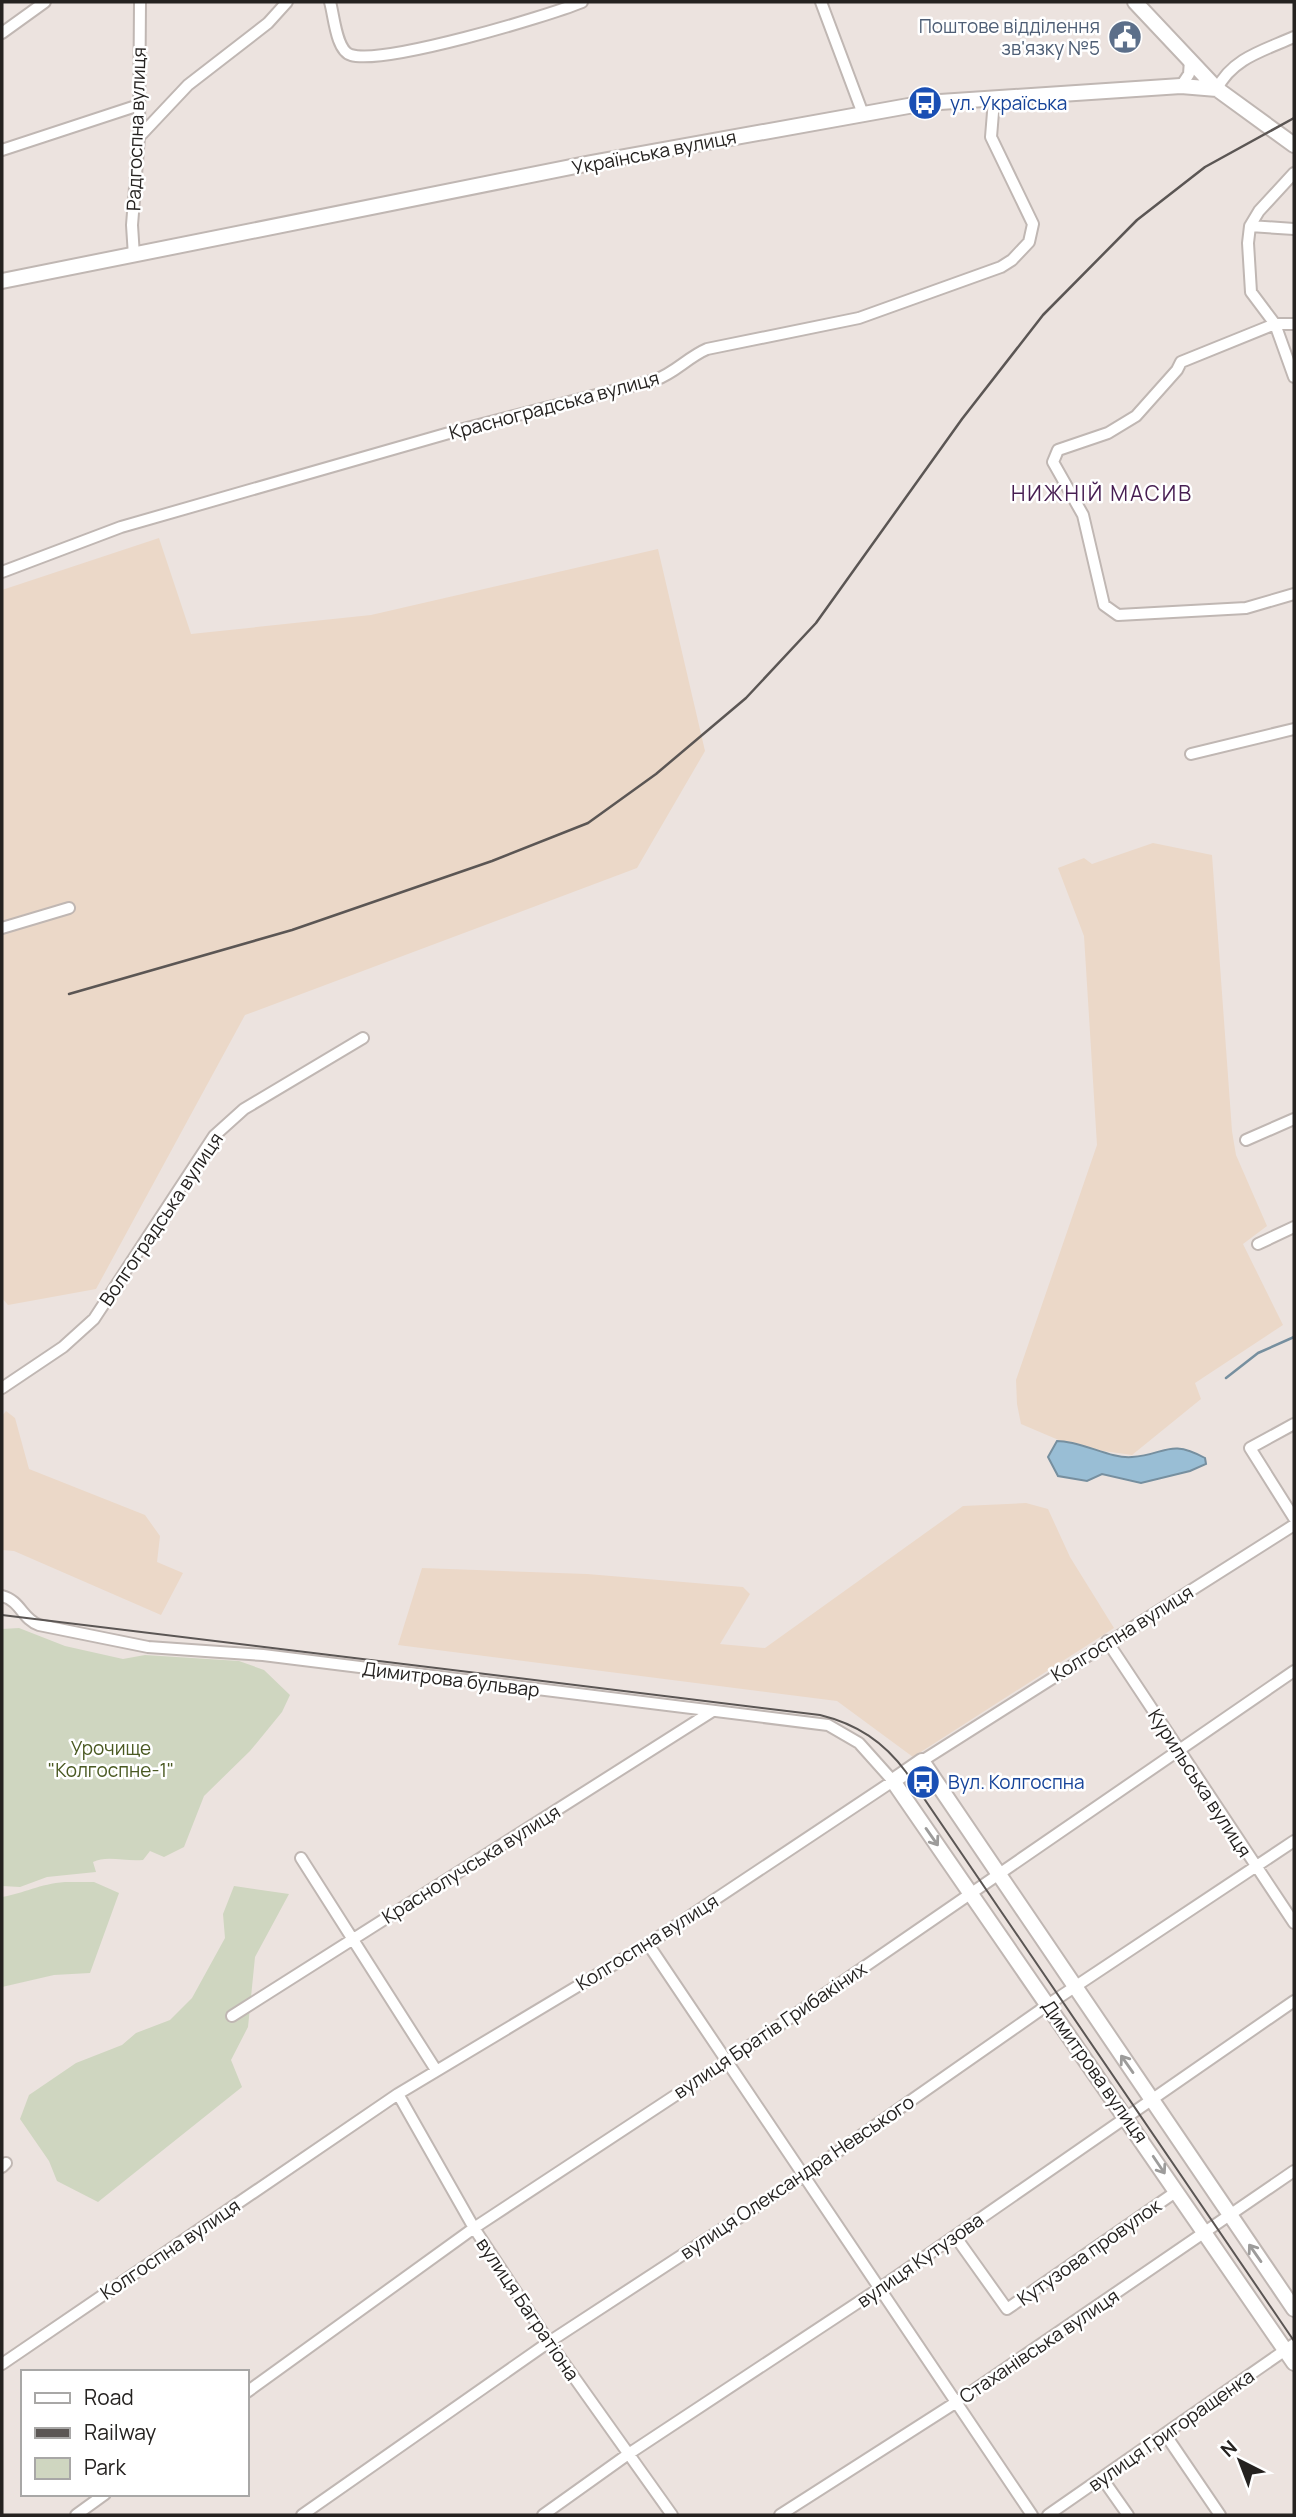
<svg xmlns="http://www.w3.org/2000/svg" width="1296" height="2517" viewBox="0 0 1296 2517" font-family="Manrope,sans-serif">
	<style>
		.industrial { fill: #ebd8c8 }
		.green { fill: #cfd6c0 }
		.water { fill: #99bed5; stroke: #768f9f; stroke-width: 2 }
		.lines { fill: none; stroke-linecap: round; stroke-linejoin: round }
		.stream { stroke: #768f9f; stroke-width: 2.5 }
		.minor-casing { stroke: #c0b7b3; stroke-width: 14 }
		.tertiary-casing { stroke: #c0b7b3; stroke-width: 18 }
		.minor { stroke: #fff; stroke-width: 10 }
		.tertiary { stroke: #fff; stroke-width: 14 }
		.tram { stroke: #5b5654; stroke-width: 2 }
		.rail { stroke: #5b5654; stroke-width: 2.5 }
		.oneway { stroke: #9d9c9b }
		.labels { text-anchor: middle; stroke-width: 5; stroke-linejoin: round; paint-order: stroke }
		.service-label { font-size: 19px; fill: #4e5e75; stroke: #fff; text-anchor: end }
		.transit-label { font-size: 19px; fill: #164399; stroke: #fff; text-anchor: start }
		.street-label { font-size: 19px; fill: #252220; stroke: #fff }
		.park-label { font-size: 19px; fill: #4a5922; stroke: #fff }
		.neighbourhood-label { font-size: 21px; letter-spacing: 2px; fill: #471e52; stroke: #fff }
	</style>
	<rect width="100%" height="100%" fill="#ece3df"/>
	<path class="industrial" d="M159,538L191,634L371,615L658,549L705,751L637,868L245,1015L96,1289L8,1305L2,1298V590Z
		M1153,843L1212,855L1232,1131L1236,1155L1267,1226L1243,1244L1283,1325L1195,1383L1201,1399L1132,1455L1075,1447L1021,1424L1017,1404L1016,1380L1097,1145L1084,936L1058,868L1084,858L1092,864Z
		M6,1411L15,1418L29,1469L145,1515L160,1536L157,1562L183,1573L161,1615L14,1551L2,1550V1416Z
		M1026,1503L1048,1509L1070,1557L1114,1628L913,1757L837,1701L398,1645L422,1568L587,1574L743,1587L750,1594L720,1644L765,1648L963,1506Z"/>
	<path class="green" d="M19,1628L65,1646L123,1659L145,1655L239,1661L264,1670L290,1695L282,1712L250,1751L204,1796L184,1847L164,1857L150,1851L143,1860C126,1862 107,1855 93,1862L96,1872L47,1877L20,1887L2,1886V1629Z
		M65,1882H94L119,1893L90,1973L54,1975L2,1987V1897C25,1893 39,1884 65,1882Z
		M234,1886L289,1894L255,1957L248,2027L231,2060L242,2087L98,2202L57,2181L49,2161L20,2119L29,2095L76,2063L122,2045L136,2033L170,2020L192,1998L225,1938L223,1914Z"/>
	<path class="water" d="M1057,1441C1082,1441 1110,1459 1132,1457C1165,1455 1169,1438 1205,1458L1206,1464L1190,1471L1141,1483L1102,1474L1087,1481L1058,1476L1048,1457Z"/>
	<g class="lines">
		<path class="stream" d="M1226,1378L1258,1353L1294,1337"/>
		<g class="minor-casing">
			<path id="minor" d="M330,2C334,15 336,51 351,55C384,65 545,17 582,2
				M821,2L863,114
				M2,33L45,2
				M1181,86L1189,74L1190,60
				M1217,89C1232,58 1265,50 1294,37
				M139,137L188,85L268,23L287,2
				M2,150L139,105
				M1294,173L1259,211L1250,226L1248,243L1251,292L1275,324L1294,377
				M1250,226L1294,229
				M134,256L132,225L139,137L140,2
				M1294,324H1275L1181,362L1177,370L1136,416L1108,433L1058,450L1053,462L1083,515L1104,605L1118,615L1246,608L1294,594
				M2,572L121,527L463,429L655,380C675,373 688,357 707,349L859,318L1001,267L1012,260L1029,242L1033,224L991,137L994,100
				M1191,754L1294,729
				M2,928L69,908
				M1246,1140L1294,1119
				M1258,1244L1294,1227
				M2,1388L63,1347L94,1319L214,1136L244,1109L363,1038
				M1294,1424L1250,1448L1294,1518
				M2,1596C21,1601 22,1619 39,1625L148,1647L263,1655L828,1725L859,1743L893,1781L648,1944L398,2094L2,2364
				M1107,1641L1294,1923
				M922,1761L1294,1525
				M301,1858L436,2070
				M648,1944L1032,2515
				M232,2016L711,1712
				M398,2094L474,2228L549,2342L672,2515
				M2,2167L6,2163
				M955,2236L1007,2309L1177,2191
				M247,2392L474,2228L726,2062L1294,1671
				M1165,2434L1220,2515
				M1102,2478L1128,2515
				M76,2515L105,2494
				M302,2515L549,2342L803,2176L1049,2004L1294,1841
				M543,2515L627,2455L880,2288L1294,2001
				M780,2515L955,2403L1294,2171
				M1048,2515L1294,2344"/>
		</g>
		<g class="tertiary-casing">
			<path id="tertiary" d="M1135,2L1217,89L1294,145
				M2,281L591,163L925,103L1181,86L1217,89
				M1294,2309L922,1761L893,1781L1294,2363"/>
		</g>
		<use href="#minor" class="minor"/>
		<use href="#tertiary" class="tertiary"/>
		<path class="tram" d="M2,1615L820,1715C857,1724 884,1742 906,1772L1294,2341"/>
		<path class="rail" d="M69,994L292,930L492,861L588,823L656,774L746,698L816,623L962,419L1043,315L1137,220L1205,167L1294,118"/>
	</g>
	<defs><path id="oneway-shaft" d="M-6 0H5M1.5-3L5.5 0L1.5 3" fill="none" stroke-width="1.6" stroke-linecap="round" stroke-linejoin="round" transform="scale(1.75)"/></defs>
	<g class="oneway">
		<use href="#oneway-shaft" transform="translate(932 1837) rotate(55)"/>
		<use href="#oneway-shaft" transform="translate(1127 2064) rotate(-125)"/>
		<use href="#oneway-shaft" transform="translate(1159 2165) rotate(56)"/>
		<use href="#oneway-shaft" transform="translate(1255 2253) rotate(-125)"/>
	</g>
	<defs>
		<g id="civic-disc" transform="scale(1.75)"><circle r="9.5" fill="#5c6f8a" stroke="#fff"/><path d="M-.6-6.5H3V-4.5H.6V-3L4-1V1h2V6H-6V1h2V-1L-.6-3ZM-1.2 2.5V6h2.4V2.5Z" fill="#fff"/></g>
		<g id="bus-disc" transform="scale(1.75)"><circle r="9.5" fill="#1a4fb4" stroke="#fff"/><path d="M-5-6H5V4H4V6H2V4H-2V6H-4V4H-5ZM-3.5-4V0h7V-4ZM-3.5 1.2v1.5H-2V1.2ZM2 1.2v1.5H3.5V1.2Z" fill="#fff"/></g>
	</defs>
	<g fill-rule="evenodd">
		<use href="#civic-disc" x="1125" y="37"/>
		<use href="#bus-disc" x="925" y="103"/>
		<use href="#bus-disc" x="923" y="1782"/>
	</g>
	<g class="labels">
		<g class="service-label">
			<text x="1100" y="33">Поштове відділення<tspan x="1100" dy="22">зв'язку №5</tspan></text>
		</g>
		<g class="transit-label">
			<text x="950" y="110">ул. Україська</text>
			<text x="948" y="1789">Вул. Колгоспна</text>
		</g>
		<g class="street-label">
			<text transform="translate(136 129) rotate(-88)" y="7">Радгоспна вулиця</text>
			<text transform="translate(654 152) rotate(-11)" y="7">Українська вулиця</text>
			<text transform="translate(554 405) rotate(-15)" y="7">Красноградська вулиця</text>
			<text transform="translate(161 1219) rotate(-56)" y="7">Волгоградська вулиця</text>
			<text transform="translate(1122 1633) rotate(-32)" y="7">Колгоспна вулиця</text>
			<text transform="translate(451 1679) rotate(7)" y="7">Димитрова бульвар</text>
			<text transform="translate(1200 1783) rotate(57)" y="7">Курильська вулиця</text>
			<text transform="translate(471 1864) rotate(-32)" y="7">Краснолучська вулиця</text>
			<text transform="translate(647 1942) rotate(-32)" y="7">Колгоспна вулиця</text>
			<text transform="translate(770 2030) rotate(-34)" y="7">вулиця Братів Грибакіних</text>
			<text transform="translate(1095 2071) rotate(55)" y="7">Димитрова вулиця</text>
			<text transform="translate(797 2177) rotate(-34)" y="7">вулиця Олександра Невського</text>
			<text transform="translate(170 2249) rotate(-34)" y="7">Колгоспна вулиця</text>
			<text transform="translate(1089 2252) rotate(-35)" y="7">Кутузова провулок</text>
			<text transform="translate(920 2260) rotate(-35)" y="7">вулиця Кутузова</text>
			<text transform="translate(528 2309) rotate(56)" y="7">вулиця Багратіона</text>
			<text transform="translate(1039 2346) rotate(-34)" y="7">Стаханівська вулиця</text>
			<text transform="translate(1171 2430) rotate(-35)" y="7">вулиця Григоращенка</text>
		</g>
		<g class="park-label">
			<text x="111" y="1755">Урочище<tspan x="111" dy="22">"Колгоспне-1"</tspan></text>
		</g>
		<g class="neighbourhood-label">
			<text x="1102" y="501">НИЖНІЙ МАСИВ</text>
		</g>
	</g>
	<rect width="1296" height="2517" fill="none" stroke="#252220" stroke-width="7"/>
	<rect x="21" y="2370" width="228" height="126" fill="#ffffff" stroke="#a8a7a6" stroke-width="2"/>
	<rect x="35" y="2393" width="35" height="10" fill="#ffffff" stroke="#a8a7a6" stroke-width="2"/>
	<text x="84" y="2405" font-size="21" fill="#252220">Road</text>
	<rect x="35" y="2428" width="35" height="10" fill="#5b5654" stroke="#a8a7a6" stroke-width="2"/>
	<text x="84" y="2440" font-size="21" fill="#252220">Railway</text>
	<rect x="35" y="2458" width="35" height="21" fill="#cfd6c0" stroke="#a8a7a6" stroke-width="2"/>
	<text x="84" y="2475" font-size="21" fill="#252220">Park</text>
	<g transform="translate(1240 2461) rotate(318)" stroke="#ffffff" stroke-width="5" paint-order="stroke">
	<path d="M0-5L12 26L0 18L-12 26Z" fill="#252220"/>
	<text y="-10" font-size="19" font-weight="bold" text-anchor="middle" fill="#252220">N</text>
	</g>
</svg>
